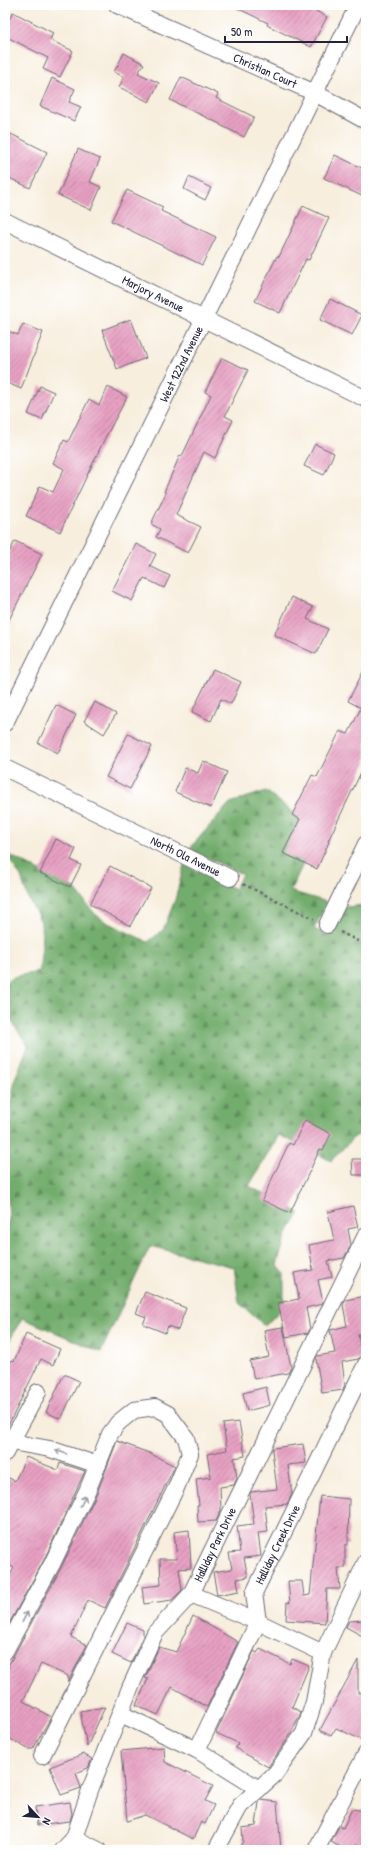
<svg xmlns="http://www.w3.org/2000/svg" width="371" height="1855" viewBox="0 0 371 1855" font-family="'Patrick Hand',sans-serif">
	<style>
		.forest { fill: url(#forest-firs); stroke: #4a6854 }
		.building { fill: url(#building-hatch) }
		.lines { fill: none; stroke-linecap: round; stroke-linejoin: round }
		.minor-casing { stroke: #6d6974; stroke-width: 18 }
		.path { stroke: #6d6974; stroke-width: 2.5; stroke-dasharray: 3 3; stroke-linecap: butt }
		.minor { stroke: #fff; stroke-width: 16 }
		.oneway { stroke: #9c9ca7 }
		.labels { text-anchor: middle; stroke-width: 3.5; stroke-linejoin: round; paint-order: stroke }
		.street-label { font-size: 12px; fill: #22223b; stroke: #fff }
	</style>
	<defs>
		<pattern id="forest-firs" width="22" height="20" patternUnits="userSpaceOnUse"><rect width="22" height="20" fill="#73ad6d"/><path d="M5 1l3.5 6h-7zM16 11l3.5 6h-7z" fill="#5e8c5b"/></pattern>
		<pattern id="building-hatch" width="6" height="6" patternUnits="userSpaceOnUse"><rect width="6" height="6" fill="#e7a0c2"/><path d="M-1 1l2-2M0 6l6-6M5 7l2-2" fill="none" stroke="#bb829f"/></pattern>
	</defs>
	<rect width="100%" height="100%" fill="#fff"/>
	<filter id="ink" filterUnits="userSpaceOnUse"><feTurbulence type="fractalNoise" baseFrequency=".025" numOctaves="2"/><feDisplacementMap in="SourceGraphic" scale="8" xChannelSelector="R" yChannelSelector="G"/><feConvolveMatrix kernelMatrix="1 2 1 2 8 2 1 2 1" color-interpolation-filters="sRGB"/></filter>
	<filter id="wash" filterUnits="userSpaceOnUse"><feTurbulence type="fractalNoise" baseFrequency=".012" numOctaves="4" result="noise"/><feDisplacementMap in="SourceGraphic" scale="16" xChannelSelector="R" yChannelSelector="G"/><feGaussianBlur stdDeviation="0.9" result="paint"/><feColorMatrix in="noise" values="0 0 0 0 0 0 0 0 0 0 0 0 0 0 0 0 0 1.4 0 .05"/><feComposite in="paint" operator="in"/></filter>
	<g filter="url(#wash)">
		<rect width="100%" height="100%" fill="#f7eedd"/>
		<path class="forest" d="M266,791L303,820L311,848L290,891L327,902L314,929L331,937L346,907L366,905V1130L353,1138L331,1161L279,1135L249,1186L300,1213L286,1236L277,1265L284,1273V1306L265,1326L239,1303L234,1267L150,1246L101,1352L22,1318L5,1349V1228L9,1220L5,1137L15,1079L28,1046L10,1019L5,1016V982L16,976L39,972L42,947L41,922L28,898L21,877L5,853L74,888L95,914L106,922L148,942L163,930L175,900L184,865L235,889L242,874L189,849L230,803Z"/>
		<g id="blocks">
			<path class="building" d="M231,5H319L316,11L327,17L311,47L267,25L268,23Z
				M13,12L53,33L50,40L73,51L60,77L43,69L48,58L5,36V28Z
				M124,53L144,64L138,73L159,83L149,102L119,87L124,77L114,72Z
				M181,77L218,94L216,98L254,117L244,137L220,125V124L170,100Z
				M52,78L75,89L69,102L81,107L74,121L40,106Z
				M5,131L47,152L30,188L5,176Z
				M78,149L100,159L90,182L101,187L91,210L58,195Z
				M335,155L366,170V198L324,178Z
				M189,177L211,188L205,200L184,189Z
				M127,190L163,207L161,211L216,237L202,265L111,221Z
				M303,206L329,218L309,260L306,259L280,313L255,301L277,256L279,257Z
				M330,299L362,315L352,335L320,320Z
				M131,319L146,358L117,369L102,330Z
				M23,324L43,332L21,389L5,382V339L8,331L18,335Z
				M222,358L248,370L225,416L233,420L215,458L204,452L176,515L201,527L188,553L156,537L160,529L151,524L166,493L164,492L180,455L182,456L211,395L205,392Z
				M40,386L54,392L42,420L28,414Z
				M108,387L127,397L104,440L60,532L26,516L40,486L53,492L64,469L53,463L64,440L68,442L89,399L99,405Z
				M315,444L334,453L324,475L304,466Z
				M15,541L42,554L5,628V561Z
				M136,544L156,554L150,566L170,576L164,588L144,578L132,601L112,591Z
				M292,597L313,607L307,619L328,629L316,654L274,635Z
				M366,666V762L328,841L329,842L317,869L283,853L300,819L292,815L312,775L317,777L340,731L348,734L361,708L348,701Z
				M213,669L241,682L231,704L221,699L211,721L192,712Z
				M95,702L116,714L104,734L84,721Z
				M56,705L76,715L58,753L38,743Z
				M128,734L152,746L130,789L106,777Z
				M203,761L227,772L211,808L175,792L185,768L198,773Z
				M56,839L76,849L71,860L81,865L70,887L40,873Z
				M110,866L151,888L130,926L90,904Z
				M305,1120L331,1134L323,1150L320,1149L290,1213L262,1200L289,1143L293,1145Z
				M352,1159H366V1175H353Z
				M353,1206L358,1227L348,1229L351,1245L344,1258L328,1261L332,1277L318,1280L323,1302L322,1304L306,1308L310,1329L308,1333L286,1337L278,1303L299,1299L294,1273L313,1270L309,1245L334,1240L328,1212Z
				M145,1292L186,1308L178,1330L168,1326L165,1333L143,1324L146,1317L136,1313Z
				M366,1296V1333L358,1334L362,1356L358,1359L342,1362L345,1384L343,1390L322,1393L316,1359L317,1356L335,1353L330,1330L347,1326L343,1305L345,1300Z
				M283,1327L291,1367L288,1373L254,1379L250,1361L269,1357L264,1330Z
				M26,1334L60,1349L53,1365L41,1359L5,1432V1372L12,1360L14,1361Z
				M64,1374L79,1381L61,1419L46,1412Z
				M266,1387L270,1405L247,1411L243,1393Z
				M239,1422L245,1456L234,1458L237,1478L234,1485L220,1487L221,1510L216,1521L198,1522L197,1505H199L196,1479L211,1477L207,1454L227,1450L223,1424Z
				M117,1441L149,1453L175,1466L105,1608L88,1600L71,1637L87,1645L68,1682V1676L41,1664L23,1701L51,1717L33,1749H28L5,1736V1675L9,1666H8L61,1568L97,1493Z
				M303,1444L306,1463L288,1465L292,1494L287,1504L265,1506L268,1532L258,1533L261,1556L244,1558L248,1577L237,1579L239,1591L217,1595L213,1572L232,1569L229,1553L240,1552L237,1526L254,1524L250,1494L251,1492L277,1489L272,1450L273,1448Z
				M26,1457L58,1470L60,1463L85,1471L44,1560L5,1631V1583L14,1568L5,1563V1476L15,1481Z
				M320,1496L349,1499L348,1545H345V1568H338L340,1589H327L325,1623L286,1620L287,1602L290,1603L288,1581H302L304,1596L310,1595Z
				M189,1530L191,1568L179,1569L182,1590L172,1600L144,1604L142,1587L161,1585L160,1559H177L174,1532Z
				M193,1616L238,1642L207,1707L172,1687L158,1715L136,1705L148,1679L145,1678L159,1647L176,1652Z
				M366,1620V1638L346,1627L349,1621Z
				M127,1623L143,1630V1636L131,1663L112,1654Z
				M260,1649L290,1664L292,1659L309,1666L292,1707L301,1712L300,1715L288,1738L268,1767L235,1748L238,1743L216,1733L254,1651L257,1653Z
				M358,1660V1693L366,1692V1742L336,1728L331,1736L320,1730Z
				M105,1707L87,1747L80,1711Z
				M164,1747L165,1762L213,1786L205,1801L214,1805L205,1824L201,1822L193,1839L145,1815L127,1821L121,1751Z
				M83,1754L92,1759L88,1768L76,1773L81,1788L61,1795L50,1767Z
				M261,1800L277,1802L281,1850H238L243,1841L242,1828L256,1826L259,1802Z
				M70,1802L72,1814L70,1821L37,1825L35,1807Z
				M352,1809L366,1811V1850L356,1845L354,1850H346L331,1842L339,1826L343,1828Z"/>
		</g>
	</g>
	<g filter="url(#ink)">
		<use href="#blocks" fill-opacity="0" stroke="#6d6974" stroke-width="1"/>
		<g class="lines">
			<g class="minor-casing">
				<g id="minor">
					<path id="s1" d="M117,5L315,93L366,121"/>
					<path id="s2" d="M5,221L366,399"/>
					<path id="s3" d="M5,723L358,5"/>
					<path id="s4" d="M5,768L230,878"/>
					<path d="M327,925L366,844"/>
					<path d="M11,1442L50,1449L98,1465"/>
					<path d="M5,1453L38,1392"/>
					<path d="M191,1594L258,1622L323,1653"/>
					<path d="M5,1651L52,1564L88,1489L110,1434L118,1423L134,1410L155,1407L168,1414L186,1438L190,1454L176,1488L42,1756"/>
					<path d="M121,1714L197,1750L259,1789"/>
					<path id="s5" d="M197,1750L258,1622L254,1593L366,1364"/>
					<path d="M74,1838L98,1850"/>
					<path id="s6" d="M63,1850L74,1838L90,1790L130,1688L155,1633L191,1594L366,1235"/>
					<path d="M216,1850L240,1806L275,1774L304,1733L314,1702L323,1653L366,1562"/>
					<path d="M316,1850L366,1754"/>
				</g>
			</g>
			<path class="path" d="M243,884L314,919
				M340,932L366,945"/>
			<use href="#minor" class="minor"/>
		</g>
		<defs><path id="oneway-shaft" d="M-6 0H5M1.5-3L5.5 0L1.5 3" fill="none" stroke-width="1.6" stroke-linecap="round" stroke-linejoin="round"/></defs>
		<g class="oneway">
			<use href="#oneway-shaft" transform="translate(61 1452) rotate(-161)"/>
			<use href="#oneway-shaft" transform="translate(83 1501) rotate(-64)"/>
			<use href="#oneway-shaft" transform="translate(25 1617) rotate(-62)"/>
		</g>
	</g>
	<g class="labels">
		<g class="street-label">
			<text dy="4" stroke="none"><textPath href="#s1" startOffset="162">Christian Court</textPath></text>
			<text dy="4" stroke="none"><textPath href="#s2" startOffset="165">Marjory Avenue</textPath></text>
			<text dy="4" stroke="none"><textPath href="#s3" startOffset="400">West 122nd Avenue</textPath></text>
			<text dy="4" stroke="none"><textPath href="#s4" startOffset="201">North Ola Avenue</textPath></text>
			<text dy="4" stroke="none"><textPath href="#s6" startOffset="345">Halliday Park Drive</textPath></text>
			<text dy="4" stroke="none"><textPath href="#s5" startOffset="225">Halliday Creek Drive</textPath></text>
		</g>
	</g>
	<rect width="371" height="1855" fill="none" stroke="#fff" stroke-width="20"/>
	<g transform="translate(38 1817) rotate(116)" stroke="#ffffff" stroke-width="3" paint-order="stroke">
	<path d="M0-3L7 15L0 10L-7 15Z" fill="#22223b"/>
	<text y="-6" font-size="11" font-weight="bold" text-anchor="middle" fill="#22223b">N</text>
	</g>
	<path d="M225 36v6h122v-6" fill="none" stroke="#22223b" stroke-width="2"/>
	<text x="231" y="36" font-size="12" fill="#22223b" stroke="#ffffff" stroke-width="3" paint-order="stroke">50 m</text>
</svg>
